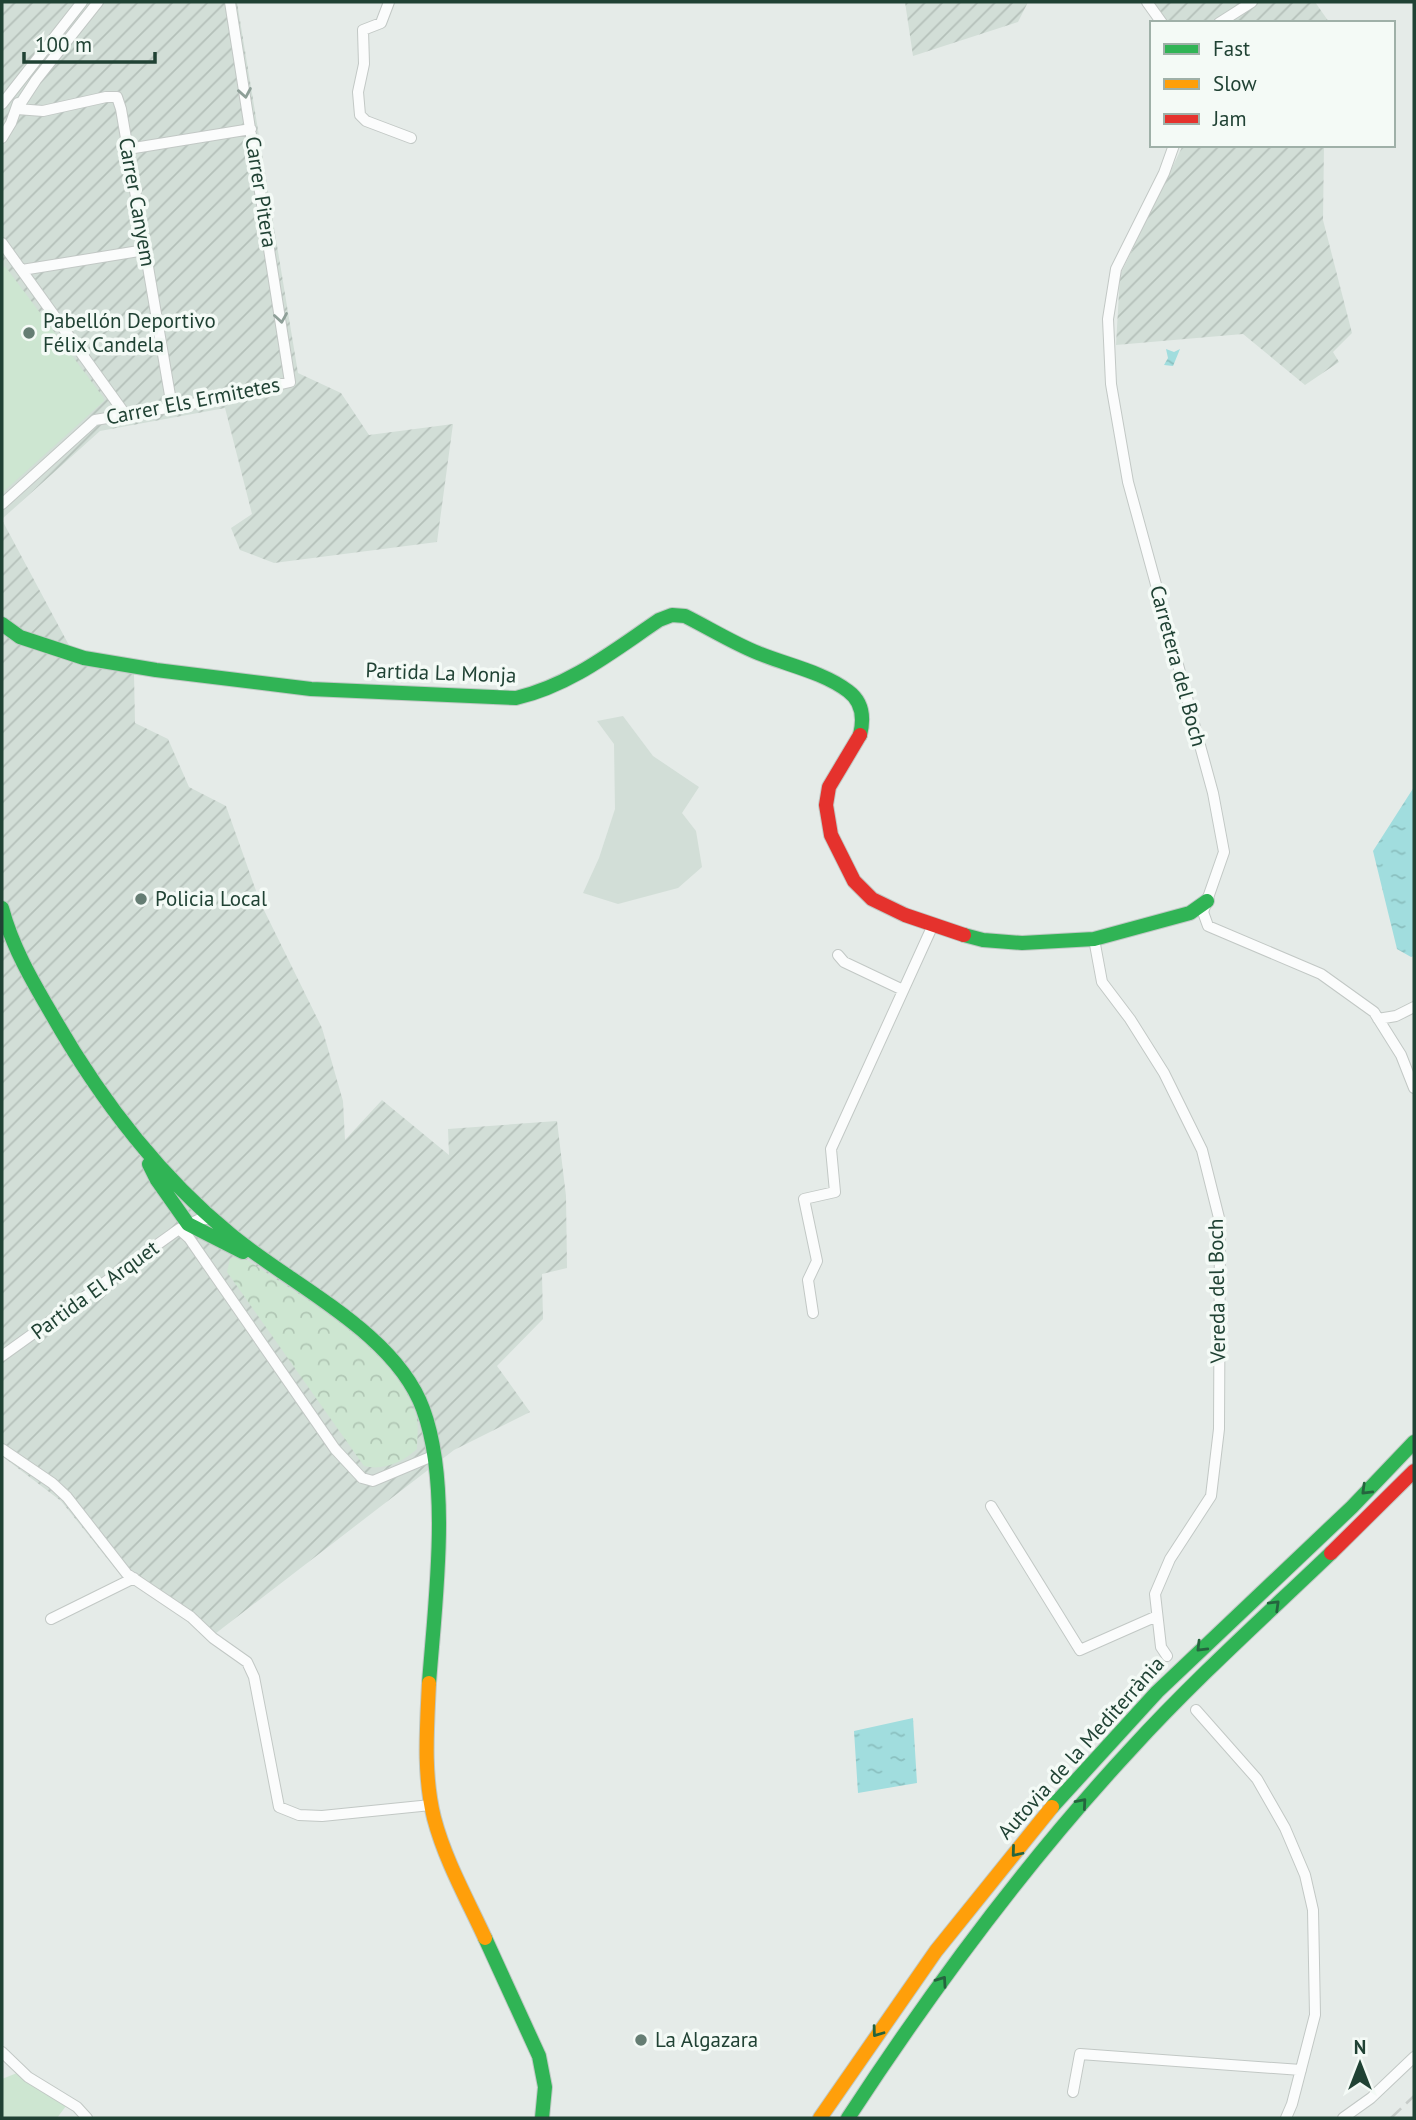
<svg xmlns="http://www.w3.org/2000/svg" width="1416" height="2120" viewBox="0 0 1416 2120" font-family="'PT Sans',sans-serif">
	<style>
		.built { fill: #d2ded7 }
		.industrial { fill: url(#industrial-furrows) }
		.forest { fill: url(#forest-crowns) }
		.garden { fill: #cde6d1 }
		.water { fill: url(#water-ripples) }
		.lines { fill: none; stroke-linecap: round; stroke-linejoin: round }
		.street-casing { stroke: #c2c8c5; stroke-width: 12 }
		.fast-casing { stroke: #c0c9c5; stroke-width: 16 }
		.slow-casing { stroke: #c0c9c5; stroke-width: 16 }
		.jam-casing { stroke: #c0c9c5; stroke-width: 16 }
		.street { stroke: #fbfcfc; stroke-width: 10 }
		.fast { stroke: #30b455; stroke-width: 14 }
		.slow { stroke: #ff9f0a; stroke-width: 14 }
		.jam { stroke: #e5322d; stroke-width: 14 }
		.rail { stroke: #c7ccc9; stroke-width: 2.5; stroke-dasharray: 14 7; stroke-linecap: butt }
		.oneway { stroke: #8e9f98 }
		.oneway2 { stroke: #25643e }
		.poi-dot { fill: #657d73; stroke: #f4faf6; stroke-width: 2.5 }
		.labels { text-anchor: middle; stroke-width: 7; stroke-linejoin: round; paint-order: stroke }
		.street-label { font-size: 21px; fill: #204234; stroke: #f4faf6 }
		.poi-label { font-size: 21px; fill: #204234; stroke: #f4faf6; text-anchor: start }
	</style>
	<defs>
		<pattern id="industrial-furrows" width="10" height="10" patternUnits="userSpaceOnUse" patternTransform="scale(1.75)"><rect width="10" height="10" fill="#d2ded7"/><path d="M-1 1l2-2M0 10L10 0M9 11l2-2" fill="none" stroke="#b4c0b9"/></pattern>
		<pattern id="forest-crowns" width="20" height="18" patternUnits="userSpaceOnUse" patternTransform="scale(1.75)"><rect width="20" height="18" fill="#cde6d1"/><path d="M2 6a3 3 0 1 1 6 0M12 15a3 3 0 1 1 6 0" fill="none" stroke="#b0c6b4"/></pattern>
		<pattern id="water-ripples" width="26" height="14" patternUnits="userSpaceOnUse" patternTransform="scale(1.75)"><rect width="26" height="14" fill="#a1ddde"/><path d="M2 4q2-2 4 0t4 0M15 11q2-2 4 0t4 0" fill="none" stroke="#8abfbf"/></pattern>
	</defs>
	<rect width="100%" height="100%" fill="#e5ebe8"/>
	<path class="built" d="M623,716L653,756L699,787L682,813L696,831L702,867L678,888L618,904L583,893L599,858L615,809L614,744L597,721Z"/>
	<path class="industrial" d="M2,2H237L298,373L341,393L369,435L453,424L437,542L274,563L240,550L231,528L252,514L225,408L100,431L2,519Z
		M905,2H1028L1018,22L913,56Z
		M1152,2H1315L1329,22L1166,23Z
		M1183,145H1324L1323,220L1352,333L1333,352L1339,362L1305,385L1243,334L1116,345L1120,275Z
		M2,520L79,664L134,674L135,723L168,739L189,787L226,806L260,902L322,1028L343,1101L345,1140L382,1100L449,1155L448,1129L557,1121L566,1196L567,1268L542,1274L543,1319L497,1366L530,1412L454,1450L211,1637L119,1573L61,1501L2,1456Z"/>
	<path class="forest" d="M237,1256L247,1260C300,1296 400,1351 416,1416C419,1426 417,1439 417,1449C403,1462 383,1471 364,1466L227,1272L230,1259Z"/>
	<path class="garden" d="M5,266L103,397L104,401L2,493V269Z
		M17,2073L66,2106L57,2118H2V2079Z"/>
	<path class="water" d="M1166,349L1174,352L1180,349L1173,366L1164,365L1168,358Z
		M1414,787V956L1411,957L1397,949L1373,851Z
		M913,1718L917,1783L858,1793L854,1731Z"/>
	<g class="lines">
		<g class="street-casing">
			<path id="street" d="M98,2L36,80L17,109L43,111L106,97H117L121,109L172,407
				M389,2L381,23L363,30L364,64L358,92L360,115L366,121L411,138
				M1147,2L1162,23
				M1219,23L1252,2
				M2,104L82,2
				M2,138L11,123L18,103
				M1174,145L1164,173L1116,269L1108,319L1111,384L1128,482L1213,793L1224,852L1203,912L1208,926L1321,974L1374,1012L1401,1055L1414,1088
				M128,149L251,129
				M2,243L125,414
				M22,270L145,250
				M2,504L95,420L209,401L290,382L230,2
				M1094,939L1102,982L1130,1019L1164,1073L1202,1150L1220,1222L1219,1429L1211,1496L1170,1559L1155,1594L1161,1647L1167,1656
				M838,955L844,962L903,990
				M1378,1019L1396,1016L1414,1007
				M179,1229L189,1238L335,1449L362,1478L373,1481L435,1455
				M813,1313L808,1280L817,1261L804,1199L835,1192L831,1149L933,925
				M2,1356L179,1229L200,1219H210
				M2,1449L52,1483L67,1497L127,1574L191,1617L213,1638L247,1662L254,1677L279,1807L299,1815L322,1816L431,1805
				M991,1506L1080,1650L1157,1616
				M51,1619L134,1578
				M1196,1710L1257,1779L1285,1828L1305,1875L1313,1910L1315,2015L1292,2104L1286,2118
				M2,2052L28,2077L77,2107L87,2118
				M1073,2092L1080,2054L1301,2070
				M1343,2118L1371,2098L1414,2057"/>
		</g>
		<g class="fast-casing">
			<path id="fast" d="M2,624L20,637L84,658L156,670L311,689L516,698C571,685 613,651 659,620L672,615L685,616C709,628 733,643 758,653C787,665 823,672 848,691C863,702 864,719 860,735
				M2,908C12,946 31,979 51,1013C98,1096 156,1173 230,1234C291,1285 395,1332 423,1409C451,1485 435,1602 429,1683
				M964,935L983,940L1022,943L1094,939L1190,913L1207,901
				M149,1164L157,1180L188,1224L243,1252
				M1052,1807L1157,1692L1352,1507L1414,1442
				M485,1938L539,2056L545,2087L542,2118
				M848,2118C933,1988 1025,1863 1131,1749C1194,1680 1264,1617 1331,1553"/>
		</g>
		<g class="slow-casing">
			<path id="slow" d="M429,1683C427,1727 423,1774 434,1818C445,1860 467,1899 485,1938
				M820,2118L936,1951L1052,1807"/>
		</g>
		<g class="jam-casing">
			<path id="jam" d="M860,735L829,787L826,805L831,835L854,881L872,899L905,915L964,935
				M1331,1553L1414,1471"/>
		</g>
		<use href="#street" class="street"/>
		<use href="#fast" class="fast"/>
		<use href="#slow" class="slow"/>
		<use href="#jam" class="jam"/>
		<path class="rail" d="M1391,2118L1414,2096"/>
	</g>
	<defs><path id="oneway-chevron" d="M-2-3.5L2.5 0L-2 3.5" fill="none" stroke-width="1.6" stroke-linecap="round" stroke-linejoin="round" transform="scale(1.75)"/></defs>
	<g class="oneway">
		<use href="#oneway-chevron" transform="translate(245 93) rotate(80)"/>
		<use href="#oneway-chevron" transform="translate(281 318) rotate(81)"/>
	</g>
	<g class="oneway2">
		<use href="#oneway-chevron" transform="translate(1366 1490) rotate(136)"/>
		<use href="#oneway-chevron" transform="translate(1275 1605) rotate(-44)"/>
		<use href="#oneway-chevron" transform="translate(1201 1647) rotate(135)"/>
		<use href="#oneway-chevron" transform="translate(1082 1803) rotate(-49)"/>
		<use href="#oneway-chevron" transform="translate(1016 1852) rotate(130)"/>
		<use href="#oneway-chevron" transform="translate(942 1981) rotate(-55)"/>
		<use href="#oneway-chevron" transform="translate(877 2032) rotate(126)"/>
	</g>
	<g class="poi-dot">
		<circle cx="29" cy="333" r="7"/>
		<circle cx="141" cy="899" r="7"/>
		<circle cx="641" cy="2040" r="7"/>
	</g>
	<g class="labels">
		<g class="street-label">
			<text transform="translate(261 192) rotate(81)" y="7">Carrer Pitera</text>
			<text transform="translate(137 202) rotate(80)" y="7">Carrer Canyem</text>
			<text transform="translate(193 401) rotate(-11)" y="7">Carrer Els Ermitetes</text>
			<text transform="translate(1178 666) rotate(75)" y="7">Carretera del Boch</text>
			<text transform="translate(441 673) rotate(2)" y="7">Partida La Monja</text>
			<text transform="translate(95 1290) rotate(-36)" y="7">Partida El Arquet</text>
			<text transform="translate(1217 1291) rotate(-91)" y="7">Vereda del Boch</text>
			<text transform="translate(1081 1748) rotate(-48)" y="7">Autovia de la Mediterrània</text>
		</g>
		<g class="poi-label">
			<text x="43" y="328">Pabellón Deportivo<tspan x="43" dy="24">Félix Candela</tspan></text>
			<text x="155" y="906">Policia Local</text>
			<text x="655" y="2047">La Algazara</text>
		</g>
	</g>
	<rect width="1416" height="2120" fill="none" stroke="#204234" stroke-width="7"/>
	<rect x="1150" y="21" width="245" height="126" fill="#f4faf6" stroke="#9fb0a8" stroke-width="2"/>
	<rect x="1164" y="44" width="35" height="10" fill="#30b455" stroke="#9fb0a8" stroke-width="2"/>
	<text x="1213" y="56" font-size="21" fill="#204234">Fast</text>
	<rect x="1164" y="79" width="35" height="10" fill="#ff9f0a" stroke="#9fb0a8" stroke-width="2"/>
	<text x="1213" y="91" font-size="21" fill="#204234">Slow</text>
	<rect x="1164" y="114" width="35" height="10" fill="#e5322d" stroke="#9fb0a8" stroke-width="2"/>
	<text x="1213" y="126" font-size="21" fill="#204234">Jam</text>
	<g transform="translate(1360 2064)" stroke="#f4faf6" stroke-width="5" paint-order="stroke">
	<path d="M0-5L12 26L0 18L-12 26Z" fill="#204234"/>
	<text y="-10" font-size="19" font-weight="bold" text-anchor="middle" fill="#204234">N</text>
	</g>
	<path d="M24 52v10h131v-10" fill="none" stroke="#204234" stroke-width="3.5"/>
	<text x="35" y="52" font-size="21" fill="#204234" stroke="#f4faf6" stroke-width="5" paint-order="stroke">100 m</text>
</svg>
